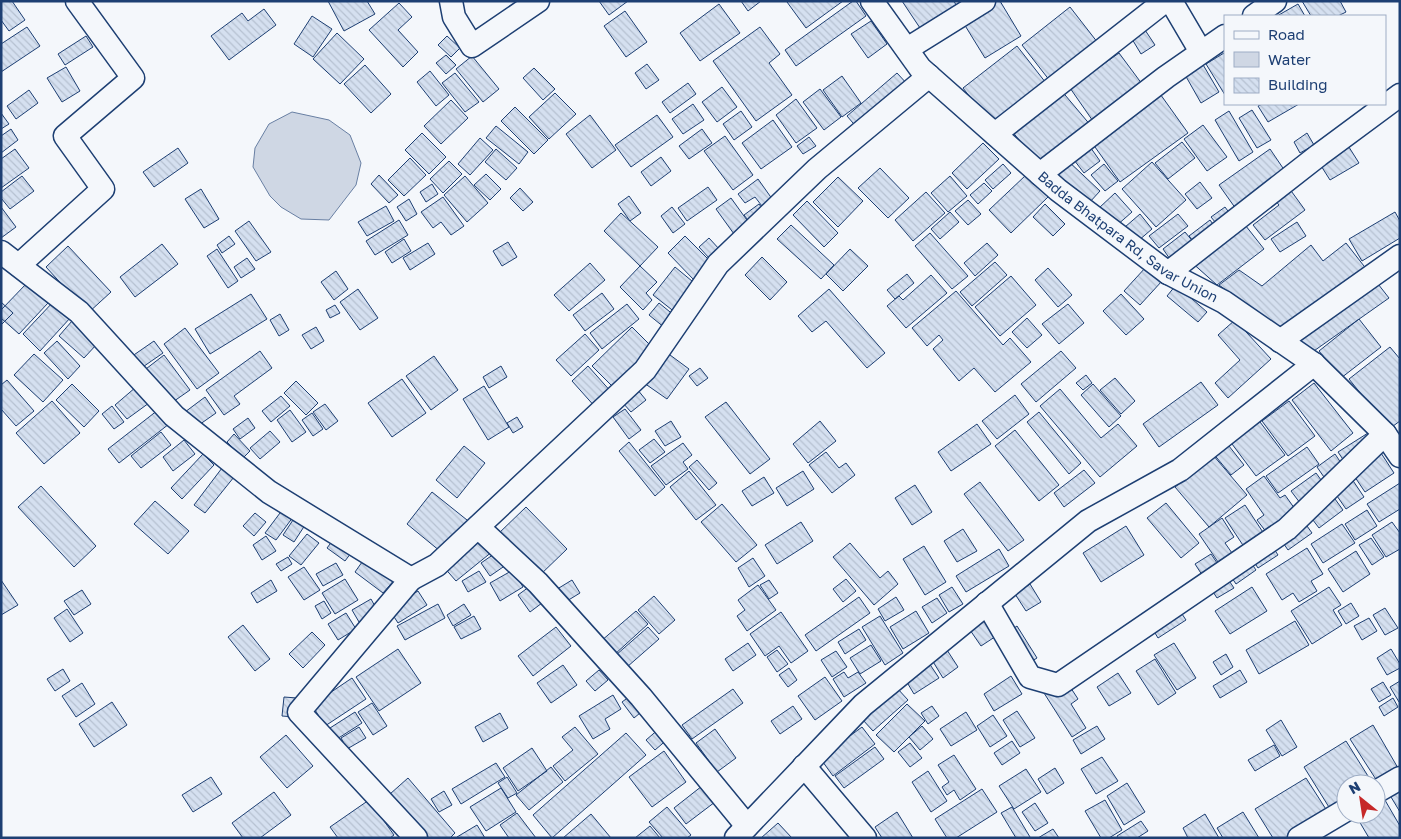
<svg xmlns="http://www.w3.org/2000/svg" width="1401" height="839" viewBox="0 0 1401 839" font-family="'Golos Text',sans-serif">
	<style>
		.water { fill: #cfd7e4; stroke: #687fa3 }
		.building { fill: url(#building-back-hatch); stroke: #1d3f73 }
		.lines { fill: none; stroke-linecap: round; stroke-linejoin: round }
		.street-casing { stroke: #1d3f73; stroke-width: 25 }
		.street { stroke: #f4f7fb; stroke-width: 22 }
		.labels { text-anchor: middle; stroke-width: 4; stroke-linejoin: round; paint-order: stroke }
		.street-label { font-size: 14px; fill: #1d3f73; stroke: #f4f7fb }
	</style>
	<defs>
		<pattern id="building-back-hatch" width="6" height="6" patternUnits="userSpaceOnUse" patternTransform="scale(1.25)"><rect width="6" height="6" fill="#d5e0f0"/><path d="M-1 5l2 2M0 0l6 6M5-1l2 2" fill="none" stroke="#b6c1d1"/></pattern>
	</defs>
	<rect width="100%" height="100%" fill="#f4f7fb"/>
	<path class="water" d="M292,112L329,120L350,135L361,163L356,185L329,220L301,219L281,207L270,196L253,167L255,148L269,124Z"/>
	<path class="building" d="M1,1H12L25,20L9,31L1,20Z
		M328,1H367L375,14L344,31Z
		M599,1H628L609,15Z
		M741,1H761L748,11Z
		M789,1H843L806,28L787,2Z
		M853,1H856L866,16L796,66L785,50Z
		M902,1H954L956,5L920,28Z
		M990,1H1000L1021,36L985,58L961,19Z
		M1302,1H1340L1346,12L1338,16H1311Z
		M399,3L412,17L398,30L418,52L403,67L369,30Z
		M719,4L740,33L700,61L680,33Z
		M1298,4L1305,16H1277Z
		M1070,7L1098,43L1050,81L1022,45Z
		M264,9L276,25L229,60L211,36L242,13L248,21Z
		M625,11L647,42L626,57L604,26Z
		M312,16L332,29L313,57L294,44Z
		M871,21L887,44L868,58L851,34Z
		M27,27L40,46L1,72V44Z
		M760,27L780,54L769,63L792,95L756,121L713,61Z
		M1145,30L1155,45L1141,54L1132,39Z
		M337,33L364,59L340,84L313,59Z
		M86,36L93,47L65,65L58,54Z
		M447,36L460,48L451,57L438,45Z
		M1017,46L1046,83L992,126L963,88Z
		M1119,53L1145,88L1095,124L1070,88Z
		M1224,53L1225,54V95L1206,64Z
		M446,55L456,65L446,74L436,63Z
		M472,56L499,89L483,102L456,69Z
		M1202,63L1219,92L1201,103L1184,73Z
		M647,64L659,80L646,89L635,73Z
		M365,65L391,94L371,113L344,84Z
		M66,67L80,91L62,102L47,78Z
		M534,68L555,89L543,100L523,78Z
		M430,71L449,95L436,106L417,82Z
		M455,73L479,102L465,112L442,83Z
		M897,73L909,86L859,130L847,116Z
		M842,76L861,103L842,117L823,90Z
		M688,83L696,94L670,113L662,102Z
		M722,87L737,107L717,122L702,102Z
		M820,89L841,117L824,130L803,102Z
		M1060,89L1092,127L1042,168L1011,130Z
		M29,90L38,103L16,119L7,106Z
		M1158,91L1188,133L1120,182L1090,140Z
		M555,93L576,114L549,139L529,117Z
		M796,99L817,128L796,143L776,115Z
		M451,100L468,118L441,144L424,126Z
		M693,104L704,120L683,134L672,119Z
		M1262,104H1299L1268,122L1258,106Z
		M515,107L548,140L534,154L501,121Z
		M1252,110L1271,140L1257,148L1239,118Z
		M741,111L752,127L734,140L723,124Z
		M1229,111L1253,152L1239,161L1215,120Z
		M1,113L9,124L1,129Z
		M590,115L616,150L592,168L566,134Z
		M657,115L673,137L631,167L615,145Z
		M773,120L792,147L761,169L742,143Z
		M1203,125L1227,157L1207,171L1184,139Z
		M496,126L528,152L519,164L486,138Z
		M11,129L18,140L1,153V136Z
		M702,129L712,143L689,159L679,146Z
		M422,133L446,157L429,174L405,150Z
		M1307,133L1314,145L1300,153L1294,142Z
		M725,136L753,175L733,190L704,151Z
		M809,137L816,146L803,154L797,146Z
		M480,138L493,150L470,175L458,164Z
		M1182,142L1195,158L1168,179L1155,163Z
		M983,143L999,159L967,189L952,173Z
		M1088,144L1100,161L1084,173L1071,156Z
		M1347,144L1359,163L1330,180L1318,161Z
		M178,148L188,163L154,187L143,172Z
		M15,149L29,168L1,188V159Z
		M496,149L517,168L506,180L485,162Z
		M1270,149L1287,174L1236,209L1219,185Z
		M661,157L671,171L651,186L641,172Z
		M410,158L426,175L404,196L388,180Z
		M1066,159L1100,191L1089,203L1054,171Z
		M449,161L462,174L443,193L430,179Z
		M1152,162L1186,200L1156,227L1122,189Z
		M1003,164L1011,173L993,189L985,180Z
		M1104,164L1118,181L1105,191L1091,175Z
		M880,168L909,198L888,218L858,188Z
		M486,174L501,189L490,200L474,185Z
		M379,175L398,195L389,203L371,184Z
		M1026,175L1048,197L1011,233L989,210Z
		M22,176L34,191L10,209L1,198V192Z
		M465,176L488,203L467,222L444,195Z
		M950,176L967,196L948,212L931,193Z
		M838,177L863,201L838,227L813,202Z
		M758,179L775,203L765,210L755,197L745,203L738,194Z
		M1200,182L1212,198L1197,209L1185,194Z
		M984,183L992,191L978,204L970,195Z
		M432,184L438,194L426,202L420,192Z
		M708,187L717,200L687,221L678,208Z
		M520,188L533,202L523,211L510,198Z
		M1289,188L1305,210L1265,240L1253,225L1279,205L1274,199Z
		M201,189L219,219L204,228L185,199Z
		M926,192L945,213L913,241L895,220Z
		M1115,193L1132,212L1116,226L1099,208Z
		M629,196L641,213L630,221L618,204Z
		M443,197L464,226L451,235L441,222L433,228L421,212Z
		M731,198L749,223L734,234L716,209Z
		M409,199L417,214L406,221L397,207Z
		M968,200L981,214L968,225L955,211Z
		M807,201L838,233L824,247L793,215Z
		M759,204L766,213L751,224L744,215Z
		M1045,204L1065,224L1053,236L1033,217Z
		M386,206L394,221L367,236L358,222Z
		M1,207L16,227L1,238Z
		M672,207L685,224L673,233L661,216Z
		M1225,207L1233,218L1220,228L1211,217Z
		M950,212L959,222L940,239L931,229Z
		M1395,212L1400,221V238L1362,261L1349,239Z
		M621,213L658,247L640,266L604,231Z
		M1140,214L1152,229L1138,241L1125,227Z
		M1178,214L1188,226L1159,248L1149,236Z
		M399,220L408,235L375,255L366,241Z
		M1210,220L1218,231L1198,247L1189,236Z
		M249,221L271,252L256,261L235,231Z
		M1242,221L1264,249L1217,285L1190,261Z
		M1297,222L1306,236L1280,252L1271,239Z
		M791,225L834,265L821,279L777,239Z
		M1185,232L1195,244L1172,262L1163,249Z
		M930,233L968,276L952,289L915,246Z
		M229,236L235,244L222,253L217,245Z
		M685,236L711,262L694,280L668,253Z
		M709,238L720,250L710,259L699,247Z
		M404,239L411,251L392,263L385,252Z
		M508,242L517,257L502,266L493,251Z
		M428,243L435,254L410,270L403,258Z
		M987,243L998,255L975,276L964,263Z
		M1346,243L1389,298L1311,353L1219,285L1239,270L1262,286L1311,245L1323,261Z
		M162,244L178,264L135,297L120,277Z
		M68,246L111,292L88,313L46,267Z
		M217,249L238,281L228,288L207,256Z
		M850,249L868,266L843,291L826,274Z
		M762,257L787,282L770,300L745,275Z
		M247,258L255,269L241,278L234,267Z
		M995,262L1007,275L972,306L960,292Z
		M590,263L605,280L569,311L554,295Z
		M640,266L657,282L646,293L652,300L643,310L620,287Z
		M675,267L698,286L676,313L653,295Z
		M1146,267L1162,281L1140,305L1124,291Z
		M1048,268L1072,295L1058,307L1035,280Z
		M336,271L348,289L334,300L321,282Z
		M907,274L914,283L895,299L887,290Z
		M931,275L947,293L906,328L887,306L899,296L903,300Z
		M1011,276L1036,305L1000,336L975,307Z
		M27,283L48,303L19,334L1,318V310Z
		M1176,285L1207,312L1198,322L1167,296Z
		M358,289L378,318L360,330L340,302Z
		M829,289L885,353L867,368L826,321L812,332L798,316Z
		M956,291L1003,345L1010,338L1031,362L995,392L974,368L959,381L933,349L943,340L939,335L927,346L912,328Z
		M602,293L614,309L585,331L573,315Z
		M251,294L267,319L210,354L195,329Z
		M1121,294L1144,319L1126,335L1103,311Z
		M54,301L71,317L40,351L23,334Z
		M1,302L13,313L1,325Z
		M659,303L675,316L665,328L649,315Z
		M627,304L639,319L602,349L590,333Z
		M1068,304L1084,323L1059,344L1042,324Z
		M335,305L340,313L330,318L326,310Z
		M280,314L289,330L279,336L270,320Z
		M1027,318L1042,335L1027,348L1012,332Z
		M1359,319L1381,347L1341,378L1319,351Z
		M1235,320L1271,359L1228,398L1215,383L1240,360L1218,335Z
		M72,321L97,344L84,358L59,336Z
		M316,327L324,341L311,349L302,335Z
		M632,327L655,350L615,389L592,366Z
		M185,328L219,373L197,389L164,344Z
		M585,334L599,350L571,376L556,360Z
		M57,341L80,366L68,379L44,353Z
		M154,341L163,353L137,371L128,359Z
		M1390,347L1400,359V421L1389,429L1349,379Z
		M260,351L272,368L234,396L240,404L224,415L206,390Z
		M1061,351L1076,368L1036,402L1021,384Z
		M666,352L689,369L667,399L644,383Z
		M34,354L63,380L43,402L14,375Z
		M164,355L190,390L167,406L142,372Z
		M434,356L458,390L431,410L406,376Z
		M501,366L507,377L489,388L483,377Z
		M588,366L613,394L597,409L572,381Z
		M700,368L708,378L697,386L689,376Z
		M1086,375L1092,383L1083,390L1076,383Z
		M1115,378L1135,401L1121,414L1100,390Z
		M402,379L426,413L392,437L368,403Z
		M7,380L34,411L16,426L1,409V385Z
		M296,381L318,403L306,415L284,393Z
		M1201,382L1218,405L1159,447L1143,424Z
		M1314,383L1353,433L1331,451L1292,400Z
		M72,384L99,411L84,427L56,400Z
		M1093,384L1121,416L1109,427L1081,395Z
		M484,386L509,427L488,440L463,399Z
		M136,387L149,403L127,419L115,405Z
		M637,389L646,400L631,412L622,402Z
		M1060,389L1101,438L1118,424L1137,446L1100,477L1040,406Z
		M1015,395L1029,414L997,439L982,421Z
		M281,396L290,406L271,422L262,411Z
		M205,397L216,413L196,427L185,412Z
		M52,401L80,433L44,464L16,433Z
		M1289,401L1315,436L1288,456L1262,421Z
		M726,402L770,459L750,474L705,417Z
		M325,404L338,421L326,430L313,412Z
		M112,406L124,422L114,429L102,414Z
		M625,409L641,430L629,439L613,417Z
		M158,410L169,424L119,463L108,449Z
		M290,410L306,432L292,442L277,420Z
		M1039,412L1081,463L1069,474L1027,422Z
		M312,413L323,429L313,436L302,420Z
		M517,417L523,427L513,433L507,423Z
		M248,418L255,428L240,439L233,429Z
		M1257,418L1285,455L1256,476L1229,440Z
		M671,421L681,437L665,446L655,431Z
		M820,421L836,441L808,463L793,444Z
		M977,424L991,444L951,471L938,452Z
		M1015,430L1059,485L1039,501L995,446Z
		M270,431L280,442L260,459L250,448Z
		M161,432L171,445L141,468L131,456Z
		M1368,433L1394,473L1365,492L1338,452Z
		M234,434L250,451L243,458L227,442Z
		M654,439L665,452L650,463L639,450Z
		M184,440L195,454L173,471L163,457Z
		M1225,441L1244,465L1231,475L1212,452Z
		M629,442L665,487L655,496L619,451Z
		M683,443L692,455L683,462L688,469L666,485L651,466Z
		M464,446L485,463L457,498L436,480Z
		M1307,447L1319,464L1278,493L1266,476Z
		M826,452L839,468L846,463L855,475L832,493L809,465Z
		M203,454L214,465L182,499L171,488Z
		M1335,454L1364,497L1346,509L1317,467Z
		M1213,455L1247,495L1209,527L1175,487Z
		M697,460L717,483L709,490L689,467Z
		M222,468L234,477L205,513L194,505Z
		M1084,470L1095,483L1064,507L1054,493Z
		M689,471L716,505L696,520L670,487Z
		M803,471L814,489L787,506L776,488Z
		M1316,473L1343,510L1319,528L1291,491Z
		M1264,476L1280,498L1285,495L1312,533L1288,550L1273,528L1267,533L1257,520L1264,515L1246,489Z
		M764,477L774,493L752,506L742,491Z
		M980,482L1024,540L1008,551L964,494Z
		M1400,483V509L1379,522L1367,504Z
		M915,485L932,512L912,525L895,498Z
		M41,486L96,546L74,567L18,507Z
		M432,492L472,524L446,556L407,524Z
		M155,501L189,531L168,554L134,524Z
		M1166,503L1199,543L1181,558L1147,518Z
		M722,504L757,545L736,562L701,522Z
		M286,505L296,513L276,540L265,533Z
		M1245,505L1278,555L1258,568L1225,518Z
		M526,507L567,549L538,577L497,535Z
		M1367,510L1377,526L1355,540L1345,524Z
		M255,513L266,522L254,536L243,526Z
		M297,514L307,522L294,542L283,535Z
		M1222,518L1234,537L1225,543L1232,553L1218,562L1199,534Z
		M801,522L813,541L777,564L765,545Z
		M1392,522L1400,533V549L1386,557L1372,535Z
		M1342,524L1355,543L1323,563L1311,544Z
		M1126,526L1144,555L1101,582L1083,553Z
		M963,529L977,551L957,562L944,541Z
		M307,534L319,543L301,565L289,556Z
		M479,534L493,551L456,581L442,565Z
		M266,536L276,551L262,560L253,545Z
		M336,536L354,549L345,561L327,548Z
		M1371,538L1384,557L1372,565L1359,545Z
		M850,543L880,578L888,571L898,584L874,605L833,557Z
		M924,546L946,582L925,595L903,559Z
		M1307,548L1323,574L1311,581L1317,591L1299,602L1293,593L1282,600L1266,574Z
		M999,549L1009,566L966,592L956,576Z
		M1242,550L1256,570L1236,584L1222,563Z
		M1356,551L1370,574L1343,592L1328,569Z
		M497,552L506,565L490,576L481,563Z
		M1211,554L1234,588L1217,598L1195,564Z
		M367,555L396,578L383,593L355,572Z
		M288,557L292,564L281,571L276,564Z
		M753,558L765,576L749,587L738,568Z
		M336,563L343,575L323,586L316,574Z
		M304,567L320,590L304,600L288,577Z
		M513,570L523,587L500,601L490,583Z
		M479,571L486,582L468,592L462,581Z
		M345,579L358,600L335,614L322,593Z
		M846,579L856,591L843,602L833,589Z
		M1,580L18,605L1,615Z
		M271,580L277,591L257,603L251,593Z
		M572,580L580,593L562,604L554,591Z
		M769,580L778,593L769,599L760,585Z
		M533,584L546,600L530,612L518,595Z
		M1030,584L1041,602L1026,611L1015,594Z
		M758,585L776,610L747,631L737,616L745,610L738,600Z
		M952,587L963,604L949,612L939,595Z
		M1252,587L1267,611L1230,634L1215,611Z
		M1329,587L1341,605L1333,610L1342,625L1312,644L1291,611Z
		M82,590L91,604L74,615L64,601Z
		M418,591L427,605L398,623L389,609Z
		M654,596L675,620L659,634L638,610Z
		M859,597L870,613L816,651L805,635Z
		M896,597L904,610L885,621L878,609Z
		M937,598L947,613L932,623L922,607Z
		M371,599L377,610L359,622L352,610Z
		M324,601L331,613L322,619L315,606Z
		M1351,603L1359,616L1346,624L1338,611Z
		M438,604L445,618L405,640L397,626Z
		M464,604L471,615L453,626L447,615Z
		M1176,605L1186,620L1158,638L1149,623Z
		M1385,608L1398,628L1385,635L1373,615Z
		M67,609L83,633L70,642L54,618Z
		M636,611L648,624L614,655L601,641Z
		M916,611L929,633L903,649L890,627Z
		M999,611L1010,627L981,646L970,630Z
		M781,612L808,651L791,663L779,646L765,656L750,634Z
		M346,613L356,629L338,640L328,624Z
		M474,616L481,629L461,639L454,627Z
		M880,616L903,653L885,665L862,627Z
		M1369,618L1377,631L1362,640L1354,626Z
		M1295,621L1309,645L1259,674L1246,650Z
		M243,625L270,659L255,671L228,637Z
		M1017,626L1037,658L1021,668L1001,637Z
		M556,627L571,646L533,676L518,656Z
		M648,627L659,639L627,667L616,655Z
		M859,629L866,640L845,654L838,642Z
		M312,632L325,645L303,668L289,654Z
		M748,643L756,655L733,671L725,659Z
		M1174,643L1196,678L1177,690L1154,655Z
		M871,645L881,661L860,674L850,658Z
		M398,649L421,683L379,711L356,677Z
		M1391,649L1400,664V668L1387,675L1377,658Z
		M777,650L788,664L777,672L767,657Z
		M947,650L958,667L943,678L932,660Z
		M836,651L847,667L832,677L821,660Z
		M1226,654L1233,667L1221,675L1213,662Z
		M1155,659L1176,693L1158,705L1136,671Z
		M929,663L939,678L914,694L905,679Z
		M563,665L577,685L551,703L537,683Z
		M789,668L797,680L788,687L779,675Z
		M63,669L70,681L55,691L47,679Z
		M599,670L608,680L595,691L586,681Z
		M1240,670L1247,682L1220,698L1213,686Z
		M844,672L848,678L858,672L866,683L844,697L833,679Z
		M1118,673L1131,693L1109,706L1097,687Z
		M1011,676L1022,694L994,711L984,694Z
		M825,677L842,701L815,720L798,696Z
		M352,678L366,699L325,726L312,705Z
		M1065,679L1078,699L1071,704L1086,728L1072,737L1044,693Z
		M1400,681V701L1399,702L1390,687Z
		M1383,682L1391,695L1379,702L1371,689Z
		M82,683L95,704L76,717L62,696Z
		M897,688L908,700L873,731L862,719Z
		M733,689L743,703L692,739L682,725Z
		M634,693L646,708L634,718L622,702Z
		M613,695L621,709L605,719L610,729L593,739L579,716Z
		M284,697L297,698L295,717L282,716Z
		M1393,698L1398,707L1384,716L1379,707Z
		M112,702L127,725L94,747L79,724Z
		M372,703L387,726L373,735L358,712Z
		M907,704L925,721L894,752L876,735Z
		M793,706L802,719L780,734L771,721Z
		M932,706L939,716L928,724L921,713Z
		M1017,711L1035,738L1020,747L1003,720Z
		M355,712L362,723L337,739L330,728Z
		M966,712L977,730L951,746L940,729Z
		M500,713L508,728L483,742L475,727Z
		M993,715L1007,736L990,747L977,726Z
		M1281,720L1297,747L1282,756L1266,730Z
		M1373,725L1398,768L1377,781L1350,739Z
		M922,726L933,739L920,750L909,737Z
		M1097,726L1105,739L1081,754L1073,740Z
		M359,727L366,738L347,749L341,738Z
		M575,727L598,754L565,781L553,766L573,750L562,737Z
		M862,727L875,744L833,776L820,758Z
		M660,728L669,738L655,750L646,740Z
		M715,729L736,758L717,772L696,743Z
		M626,733L646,755L552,838L533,815Z
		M286,735L313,766L287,788L260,757Z
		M1012,741L1020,753L1002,765L994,753Z
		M1346,741L1373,784H1346V803L1332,812L1304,767Z
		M910,743L922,758L910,767L898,752Z
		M1274,745L1280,756L1255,771L1248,760Z
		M875,747L884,759L844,788L835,776Z
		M532,748L547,771L518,791L503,768Z
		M664,751L686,782L652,807L629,777Z
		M954,755L976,789L960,800L954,790L947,795L942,787L949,782L938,765Z
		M1102,757L1118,781L1096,794L1081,769Z
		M496,763L505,777L461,804L452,789Z
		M551,767L563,782L529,810L516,795Z
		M1055,768L1064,783L1047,794L1038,779Z
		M1026,769L1041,792L1014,809L999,786Z
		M928,771L947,801L931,812L912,782Z
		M211,777L222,794L193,812L182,795Z
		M507,777L517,793L508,798L498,783Z
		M408,778L455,833L450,838H427L390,794Z
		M1306,778L1329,814L1291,838H1273L1255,809Z
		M1127,783L1145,812L1124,825L1107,796Z
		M702,786L715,802L686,824L674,808Z
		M1400,786V812L1388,792Z
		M501,788L516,812L486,831L470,807Z
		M982,789L997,812L956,838H947L935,819Z
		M444,791L452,805L439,812L431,799Z
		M274,792L291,815L260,838H243L232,823Z
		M1382,795L1400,826V838H1369L1355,814H1376V798Z
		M369,800L394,835L390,838H338L330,827Z
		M1105,800L1122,830L1109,838H1101L1085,811Z
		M1035,803L1048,823L1035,831L1022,812Z
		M667,807L691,835L687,838H663L649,822Z
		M1012,807L1030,837L1029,838H1016L1001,813Z
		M897,812L913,838H882L875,827Z
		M1243,812L1259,838H1223L1217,828Z
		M517,813L536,838H509L500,825Z
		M591,814L611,838H563Z
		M1205,814L1219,838H1188L1183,828Z
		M1141,821L1148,831L1137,838H1118L1117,836Z
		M778,823L792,838H761Z
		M477,825L485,838H457V837Z
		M650,826L660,838H635Z
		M1053,829L1059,838H1038Z"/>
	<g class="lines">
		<g class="street-casing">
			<g id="street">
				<path d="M451,1L454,17L472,46L538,1"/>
				<path id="s1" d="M872,1L920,68L1058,190L1168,273L1224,302L1314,364L1385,434L1400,456"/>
				<path d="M1171,1L1201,52"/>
				<path d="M1254,16L1275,1"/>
				<path d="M907,49L984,1"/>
				<path d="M995,134L1165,1"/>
				<path d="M1040,174L1166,77L1225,36"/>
				<path d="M1,252L79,312L174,416L269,492L411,579L299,712L416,838"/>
				<path d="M19,265L103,189L65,136L133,78L77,1"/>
				<path d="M1168,273L1319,155L1400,95"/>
				<path d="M1280,341L1400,256"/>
				<path d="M478,527L538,583L641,697L747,826"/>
				<path d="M411,579L437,565L645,370L718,264L817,169L929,76"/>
				<path d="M987,603L1030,677L1058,685L1287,529L1385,434"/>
				<path d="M804,766L865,838"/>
				<path d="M1376,792L1400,778"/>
				<path d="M736,838L863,705L1088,521L1180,470L1314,364"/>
				<path d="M1299,838L1346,810"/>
			</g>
		</g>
		<use href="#street" class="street"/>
	</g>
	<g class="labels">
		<g class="street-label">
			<text dy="5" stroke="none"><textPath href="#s1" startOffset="351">Badda Bhatpara Rd, Savar Union</textPath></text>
		</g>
	</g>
	<rect width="1401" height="839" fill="none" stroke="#1d3f73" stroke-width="5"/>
	<rect x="1224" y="15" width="162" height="90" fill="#f4f7fb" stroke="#9eadc5"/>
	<rect x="1234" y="31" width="25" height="8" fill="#f4f7fb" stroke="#9eadc5"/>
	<text x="1268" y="40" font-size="15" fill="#1d3f73">Road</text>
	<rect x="1234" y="52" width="25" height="15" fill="#cfd7e4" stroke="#9eadc5"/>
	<text x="1268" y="65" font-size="15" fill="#1d3f73">Water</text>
	<rect x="1234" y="78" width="25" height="15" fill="url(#building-back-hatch)" stroke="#9eadc5"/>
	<text x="1268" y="90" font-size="15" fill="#1d3f73">Building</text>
	<g transform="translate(1361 799) rotate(330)"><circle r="24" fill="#f4f7fb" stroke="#9eadc5"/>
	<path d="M0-4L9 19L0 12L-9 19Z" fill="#c62828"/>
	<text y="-8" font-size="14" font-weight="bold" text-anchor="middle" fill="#1d3f73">N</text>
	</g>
</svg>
